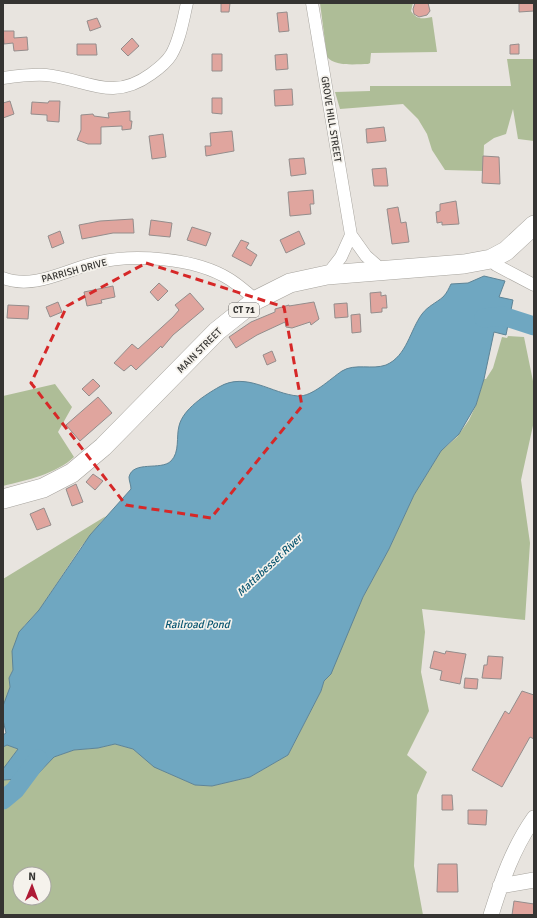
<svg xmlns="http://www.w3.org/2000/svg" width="537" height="918" viewBox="0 0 537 918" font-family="Signika,sans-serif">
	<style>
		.green { fill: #aebd97; fill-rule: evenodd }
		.water { fill: #6fa7c1; stroke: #5e8496 }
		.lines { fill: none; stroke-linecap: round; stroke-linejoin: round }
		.river { stroke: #6fa7c1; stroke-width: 19 }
		.building { fill: #e0a59e; stroke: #948d8c }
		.minor-casing { stroke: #a7a49e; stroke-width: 13 }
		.tertiary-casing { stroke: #a7a49e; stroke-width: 16 }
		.primary-casing { stroke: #a7a49e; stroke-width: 20 }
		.minor { stroke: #fff; stroke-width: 12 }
		.tertiary { stroke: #fff; stroke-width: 15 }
		.primary { stroke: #fff; stroke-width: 19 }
		.marked { fill: none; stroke: #d62828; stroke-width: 3; stroke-dasharray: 8 5; stroke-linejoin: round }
		.labels { text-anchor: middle; stroke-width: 3.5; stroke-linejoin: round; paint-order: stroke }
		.shield { fill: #f5f2ec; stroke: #6f6d6a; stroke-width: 1 }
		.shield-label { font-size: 9px; font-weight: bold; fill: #353432 }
		.street-label { font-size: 10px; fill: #353432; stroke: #f5f2ec }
		.water-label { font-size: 11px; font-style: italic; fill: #07546f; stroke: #f5f2ec }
	</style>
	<rect width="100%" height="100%" fill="#e8e4df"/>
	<path class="green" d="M320,3H413L411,11C417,20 422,19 432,17L437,52L371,53L370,63L368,64C357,64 335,67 327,57Z
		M507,59H534V141L518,139L513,109L506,134L494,138L484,145L483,171L445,170L432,150L427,134L418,119L403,104L340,109L335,92L370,91V86H511Z
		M508,336L524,337L534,386V421L521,480L530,543L525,620L422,609L425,632L421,672L429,711L407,755L427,772L417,795L414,866L423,915H4L3,780L34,778L54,757L74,750L98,748L115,744L133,749L157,768L195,785L212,786L250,777L288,755L321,691L324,681L363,597L389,549L414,495L441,451L457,437L469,420L476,405L484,379H486L493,368L502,337L507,338ZM20,874H44V898H20Z
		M55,384L72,407L58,432L74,457C56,474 27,480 3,486V396Z
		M106,516L81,547L39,610L24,626L13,670L9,678L10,687L3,706V579Z
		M7,745L18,749L3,769V747Z"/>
	<path class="water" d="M484,276L505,281L499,297L513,300L506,335L494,332L484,379L476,405L459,434L441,451L414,495L389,549L363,597L331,674L324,681L321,691L288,755L250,777L212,786L195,785L154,767L133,749L115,744L98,748L74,750L54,757L34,778L3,780V769L18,749L7,745L3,747V735L6,733L3,720V706L10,687L9,678L13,670L12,651L19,632L39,610L90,535L131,489C131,485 129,481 129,477C133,460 161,471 171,461C180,452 176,437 179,426C183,409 205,395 219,387C246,371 272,394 298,396C312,397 330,379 342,371C355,363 372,370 386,365C407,356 410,330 422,314C428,306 436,303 443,297C447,293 449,288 451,284L468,283Z"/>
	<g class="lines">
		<path class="river" d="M484,318L503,316L534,326
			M3,800L15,790L38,759"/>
	</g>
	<path class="building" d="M221,3H230L229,12H221Z
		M415,3H428L430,11L427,15L419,17L414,14L413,9Z
		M519,3H534V11L519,12Z
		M287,12L289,31L279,32L277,13Z
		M97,18L101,27L90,31L87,21Z
		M3,31H14V38L27,37L28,50L14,51L13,43L4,44Z
		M132,38L139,46L128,56L121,49Z
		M77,44H96L97,55H77Z
		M519,44V54H510V45Z
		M212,54H222V71H212Z
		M287,54L288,69L276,70L275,55Z
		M292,89L293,105L275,106L274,90Z
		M212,98H222V114L212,113Z
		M10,101L14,114L3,118V103Z
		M49,101H60L59,122L47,121V115L31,114L32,102L48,103Z
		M130,111V121H132L131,129L122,130V126L101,127V144H88L77,140L81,130V115L93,114L94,116L109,118L108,113Z
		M384,127L386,141L367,143L366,129Z
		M232,131L234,151L206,156L205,146H211L210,133Z
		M163,134L166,157L152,159L149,136Z
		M483,156L499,157L500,184L482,183Z
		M304,158L306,174L291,176L289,159Z
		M386,168L388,186H374L372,169Z
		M313,190L314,204H310L311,214L290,216L288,192Z
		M456,201L459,224L442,225V222L437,223L436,212L440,211V204Z
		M398,207L401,223L406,222L409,242L392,244L387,209Z
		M133,219L134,233H113L82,239L79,225L100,221Z
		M151,220L172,223L170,237L149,235Z
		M192,227L211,233L206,246L187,240Z
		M60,231L64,243L52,248L48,236Z
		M299,231L305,244L286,253L280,240Z
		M241,240L249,243L246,248L257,255L251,266L232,256Z
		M159,283L168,291L158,301L150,292Z
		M113,286L115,297L101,300L102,303L87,306L84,292Z
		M381,292V296L386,295L387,308H382V312L371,313L370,293Z
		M190,293L204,309L173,335L162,348L161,346L136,370L131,365L124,371L114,363L132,344L138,349L173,317L179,310L175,305Z
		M58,302L62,312L50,317L46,307Z
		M314,302L319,319L311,325L310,322L292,328L286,327L285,322L257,335L236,348L229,337L251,322L275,312V309L289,305V306Z
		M347,303L348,317L335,318L334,304Z
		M8,305L29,306L28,319L7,318Z
		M360,314L361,332L352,333L351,315Z
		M272,351L276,361L267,365L263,355Z
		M93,379L100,386L89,396L82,389Z
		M98,397L112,413L80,441L66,425Z
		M93,474L103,481L95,490L86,482Z
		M76,484L83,502L72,506L66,489Z
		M44,508L51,525L37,530L30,514Z
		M434,651L445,654L446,651L466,654L460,684L440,680L442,671L430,668Z
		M488,656L503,657L501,679L482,678L484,665H487Z
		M465,678L478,679L477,689L464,688Z
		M522,691L534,695V739L530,737L502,787L472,770L505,711L509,714Z
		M442,795H452L453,810H442Z
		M468,810H487L486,825L468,824Z
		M438,864H457L458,892H437Z
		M514,901L534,904V915H512Z"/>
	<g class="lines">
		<g class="minor-casing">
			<path id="minor" d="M312,3L351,235L341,257L327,275
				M3,78C17,76 32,74 46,75C87,79 111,103 151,74C158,69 166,63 171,55C180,40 183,20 187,3
				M351,235L366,256L382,270
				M491,259L496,265L534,285
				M3,278C34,290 65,270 95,263C133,253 195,258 229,279C239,285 247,293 256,300"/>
		</g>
		<g class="tertiary-casing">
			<path id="tertiary" d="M500,886L534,880
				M491,915C502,880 513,848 534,818"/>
		</g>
		<g class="primary-casing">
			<path id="primary" d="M3,499L43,488L72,473L103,447L217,331L256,300L290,283L327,275L464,264L491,259L506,251L534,225"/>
		</g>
		<use href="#minor" class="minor"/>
		<use href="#tertiary" class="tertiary"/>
		<use href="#primary" class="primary"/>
	</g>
	<path class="marked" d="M146,263L284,307L302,406L211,518L126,505L31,383L67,306Z"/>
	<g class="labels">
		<rect class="shield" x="229" y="303" width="30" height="14" rx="3"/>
		<g class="shield-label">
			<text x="244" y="313">CT 71</text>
		</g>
		<g class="street-label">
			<text transform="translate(332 119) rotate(81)" y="4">GROVE HILL STREET</text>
			<text transform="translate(74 270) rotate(-15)" y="4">PARRISH DRIVE</text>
			<text transform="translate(199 350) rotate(-45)" y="4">MAIN STREET</text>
		</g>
		<g class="water-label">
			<text transform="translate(269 565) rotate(-43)" y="4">Mattabesset River</text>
			<text x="197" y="628">Railroad Pond</text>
		</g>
	</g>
	<rect width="537" height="918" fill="none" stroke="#353432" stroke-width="8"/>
	<g transform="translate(32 886) rotate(1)"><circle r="19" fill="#f5f2ec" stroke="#a8a6a2"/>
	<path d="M0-3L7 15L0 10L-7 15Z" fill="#ae1a35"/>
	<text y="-6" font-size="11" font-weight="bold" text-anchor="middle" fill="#353432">N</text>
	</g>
</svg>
